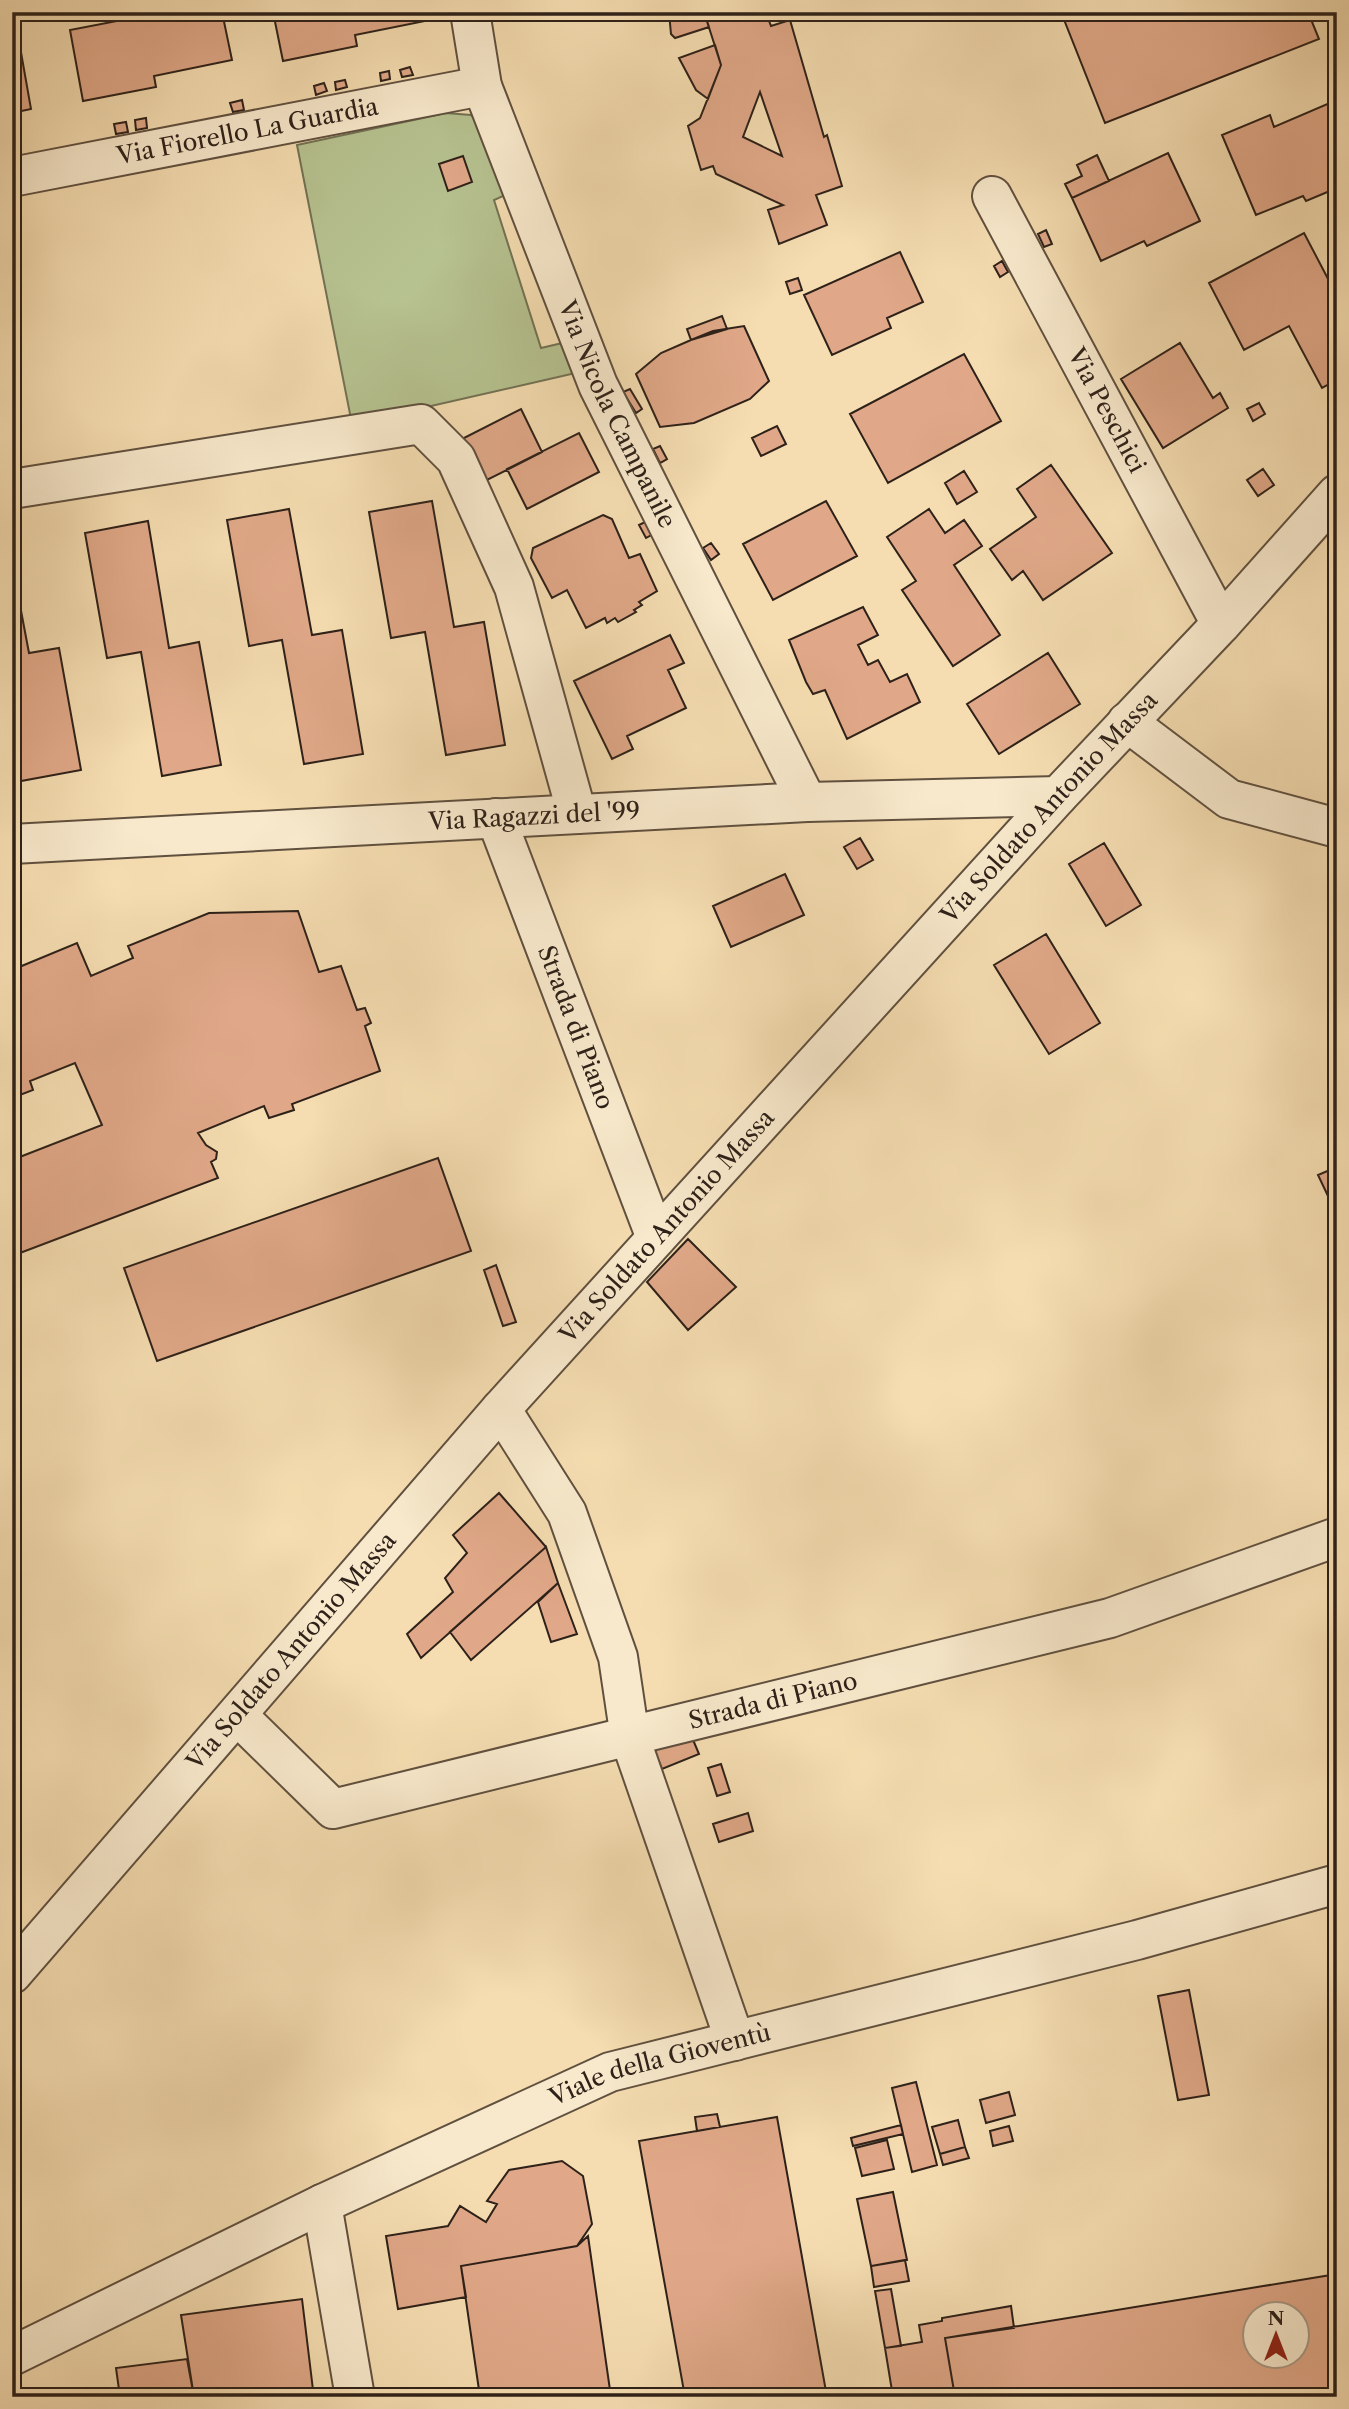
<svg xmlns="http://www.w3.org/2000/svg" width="1349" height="2409" viewBox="0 0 1349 2409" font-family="'Libre Caslon Text',serif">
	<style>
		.green { fill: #b6c290; stroke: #727254; stroke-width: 2 }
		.building { fill: #e0a888; stroke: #2e2119; stroke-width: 2; fill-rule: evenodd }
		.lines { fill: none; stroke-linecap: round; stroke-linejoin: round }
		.minor-casing { stroke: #60503f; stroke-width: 42 }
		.minor { stroke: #f8e9cc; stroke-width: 38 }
		.labels { text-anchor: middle; stroke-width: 5; stroke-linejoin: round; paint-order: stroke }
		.street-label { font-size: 24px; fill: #2e2119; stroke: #f8e9cc }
	</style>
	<rect width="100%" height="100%" fill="#f5ddb1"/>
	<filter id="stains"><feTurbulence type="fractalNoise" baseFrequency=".00286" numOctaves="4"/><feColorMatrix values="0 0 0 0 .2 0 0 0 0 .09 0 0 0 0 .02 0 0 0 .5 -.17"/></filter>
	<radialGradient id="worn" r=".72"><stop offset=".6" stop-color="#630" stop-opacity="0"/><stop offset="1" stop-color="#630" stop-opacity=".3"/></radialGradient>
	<path class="green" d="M446,113L471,115L486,128L512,192L494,200L541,348L571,341L580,372L352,424L297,145Z"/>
	<path class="building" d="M143,12H222L232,60L154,76L156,87L83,101L70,30L143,16Z
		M273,12H429L430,20L355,35L357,46L283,61Z
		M669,12H704L709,27L675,38L671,34Z
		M704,12H770L766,13L771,26L790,20L824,137L827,135L842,186L816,195L827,225L779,244L768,210L783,205L716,174L713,166L701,170L688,126L700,118L721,65ZM760,92L782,156L743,137Z
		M1061,12H1308L1319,39L1105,123Z
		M19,41L31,109L12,113V43Z
		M715,45L721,65L708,99L696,90L679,58Z
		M410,67L413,75L402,77L400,70Z
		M389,71L390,79L381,81L380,73Z
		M345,80L347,87L336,90L335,82Z
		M324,83L327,91L316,95L314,86Z
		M242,100L244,110L233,112L230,103Z
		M1332,102L1337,114V188L1306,201L1303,196L1256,215L1222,135L1270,115L1274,127Z
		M146,118L147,128L136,130L135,120Z
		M126,122L128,132L116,134L114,124Z
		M1168,153L1200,221L1147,246L1144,241L1101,261L1072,198Z
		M1097,155L1109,181L1072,198L1065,184L1082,176L1077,165Z
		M463,156L472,182L448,191L439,164Z
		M1046,230L1052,244L1044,247L1038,234Z
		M1304,233L1337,296V380L1322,388L1289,326L1244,350L1209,283Z
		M900,252L923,302L887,318L891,328L832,355L804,295Z
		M1002,261L1008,272L1000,277L994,266Z
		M798,278L802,290L790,294L786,282Z
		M722,316L727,329L691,340L687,329Z
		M744,326L769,381L750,399L694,423L660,427L636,374L661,353L691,340L713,331Z
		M1180,343L1213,398L1220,393L1228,408L1163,448L1121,379Z
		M964,354L1001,421L888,483L850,414Z
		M630,389L642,409L636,413L623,392Z
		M1259,403L1265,414L1253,421L1247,409Z
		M521,409L542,452L483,482L462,439Z
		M777,426L786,444L761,456L752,438Z
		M579,433L599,472L527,509L507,469Z
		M660,446L667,459L660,463L653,449Z
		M1051,465L1112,553L1043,600L1023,571L1012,580L990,549L1036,517L1017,489Z
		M1263,469L1274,485L1258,496L1247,480Z
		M964,471L977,492L957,504L945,483Z
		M432,501L454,627L484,622L505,745L446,755L425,632L391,638L369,512Z
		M826,501L857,556L773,600L743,544Z
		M289,509L312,635L342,630L363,754L304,764L282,640L249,646L227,520Z
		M929,509L945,533L964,520L982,546L954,565L1000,635L953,666L902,590L916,581L887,537Z
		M603,515L612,519L629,558L640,554L657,591L639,602L642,605L634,610L636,612L618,622L615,618L607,623L605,618L586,628L567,590L552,598L531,558L533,548Z
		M649,520L655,533L646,538L639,525Z
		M148,521L169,648L199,642L221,765L162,776L141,652L107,658L85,533Z
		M711,543L719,554L711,560L703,548Z
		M12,563L29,653L59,648L81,770L21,781L12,736Z
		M863,607L878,635L858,645L868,665L878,660L890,682L907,674L920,702L847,739L825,690L813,694L806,682L789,640Z
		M670,635L684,663L668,670L686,708L627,736L633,749L612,759L574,681Z
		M1048,653L1080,704L999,754L967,704Z
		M860,838L873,860L857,869L844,847Z
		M1104,843L1141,905L1106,926L1069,864Z
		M785,874L804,915L731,947L713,906Z
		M298,911L319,972L341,966L357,1010L365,1008L371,1023L365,1026L380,1071L292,1104L294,1110L269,1118L264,1106L198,1133L206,1145L217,1152L216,1159L211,1162L218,1178L12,1256V1160L102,1125L75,1063L30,1081L33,1090L12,1098V970L77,943L91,976L133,958L128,946L209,913Z
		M1046,934L1100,1023L1049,1054L994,965Z
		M438,1158L471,1251L157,1361L124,1268Z
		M1332,1169L1337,1178V1215L1318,1175Z
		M688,1239L736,1287L688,1330L647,1282Z
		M496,1265L516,1322L503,1326L484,1270Z
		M499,1493L546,1547L421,1658L407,1634L453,1592L445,1578L467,1553L453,1535Z
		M546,1547L558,1583L471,1660L450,1632Z
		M558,1583L577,1634L551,1642L538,1602Z
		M691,1735L699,1754L662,1769L654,1750Z
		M721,1764L730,1792L717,1796L708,1768Z
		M748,1813L753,1831L719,1842L713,1824Z
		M1189,1990L1209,2095L1178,2100L1158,1996Z
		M916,2082L937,2165L912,2172L892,2088Z
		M1009,2092L1015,2115L986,2123L980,2100Z
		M717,2114L720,2127L697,2131L695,2117Z
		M777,2117L827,2397H685L639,2141Z
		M958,2120L965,2147L940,2154L932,2127Z
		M901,2125L903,2134L853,2146L851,2138Z
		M1009,2126L1013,2141L993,2146L990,2131Z
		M887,2140L894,2169L862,2176L855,2148Z
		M965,2147L969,2158L943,2165L940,2154Z
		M562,2161L583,2176L592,2224L577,2246L461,2266L466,2297L398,2309L386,2236L448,2226L460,2206L486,2222L497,2204L487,2201L509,2170Z
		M893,2192L907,2260L871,2266L857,2199Z
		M588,2236L611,2397H480L461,2266L577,2246Z
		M905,2260L909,2281L874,2287L871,2266Z
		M1337,2274V2397H955L945,2338ZM1254,2314H1296V2356H1254Z
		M891,2289L901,2346L885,2348L875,2291Z
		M302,2299L313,2390L273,2397H194L181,2315Z
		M1011,2306L1014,2328L945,2338L955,2397H893L885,2348L922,2342L919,2325L942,2321V2318Z
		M187,2359L194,2397H120L116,2368Z
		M313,2390L314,2397H273L279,2396Z"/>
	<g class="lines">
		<g class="minor-casing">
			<g id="minor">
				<path id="s1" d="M470,12L482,86L598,385L807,802"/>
				<path id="s2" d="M12,177L482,86"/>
				<path id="s3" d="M992,196L1221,624"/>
				<path d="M12,489L421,424L456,459L514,587L577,814"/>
				<path d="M1127,722L1229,799L1337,828"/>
				<path id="s4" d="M496,818L656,1238"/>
				<path id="s5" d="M12,844L807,802L1058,796"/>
				<path d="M501,1409L567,1513L618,1657L630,1738L735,2041"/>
				<path id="s6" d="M238,1716L333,1809L1110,1618L1337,1537"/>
				<path id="s7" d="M12,1974L501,1409L1058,796L1221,624L1337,494"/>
				<path d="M322,2204L355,2397"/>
				<path id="s8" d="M12,2356L322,2204L610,2072L1137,1940L1337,1884"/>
			</g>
		</g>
		<use href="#minor" class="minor"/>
	</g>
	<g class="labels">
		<g class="street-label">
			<text dy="8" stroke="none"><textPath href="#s2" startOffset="240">Via Fiorello La Guardia</textPath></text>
			<text dy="8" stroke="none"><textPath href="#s3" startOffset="243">Via Peschici</textPath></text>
			<text dy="8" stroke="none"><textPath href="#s1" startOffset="430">Via Nicola Campanile</textPath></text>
			<text dy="8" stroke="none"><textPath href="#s7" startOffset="1561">Via Soldato Antonio Massa</textPath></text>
			<text dy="8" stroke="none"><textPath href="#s5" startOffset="523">Via Ragazzi del '99</textPath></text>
			<text dy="8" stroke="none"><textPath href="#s4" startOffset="224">Strada di Piano</textPath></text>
			<text dy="8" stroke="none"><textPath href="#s7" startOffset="994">Via Soldato Antonio Massa</textPath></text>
			<text dy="8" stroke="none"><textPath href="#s7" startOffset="427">Via Soldato Antonio Massa</textPath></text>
			<text dy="8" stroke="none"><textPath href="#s6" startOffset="586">Strada di Piano</textPath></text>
			<text dy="8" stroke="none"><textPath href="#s8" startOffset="712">Viale della Gioventù</textPath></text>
		</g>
	</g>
	<rect width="1349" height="2409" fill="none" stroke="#f5ddb1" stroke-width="42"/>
	<rect x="14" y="14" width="1321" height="2381" fill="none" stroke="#2e2119" stroke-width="3.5"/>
	<rect x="21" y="21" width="1307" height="2367" fill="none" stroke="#2e2119" stroke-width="2"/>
	<g transform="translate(1276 2335)"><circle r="33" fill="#f8e9cc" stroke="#a79984" stroke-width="2"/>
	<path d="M0-5L12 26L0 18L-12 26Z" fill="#8f2418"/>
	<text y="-10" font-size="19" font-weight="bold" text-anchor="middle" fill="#2e2119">N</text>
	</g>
	<rect width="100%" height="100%" filter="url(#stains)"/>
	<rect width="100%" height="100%" fill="url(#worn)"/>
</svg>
